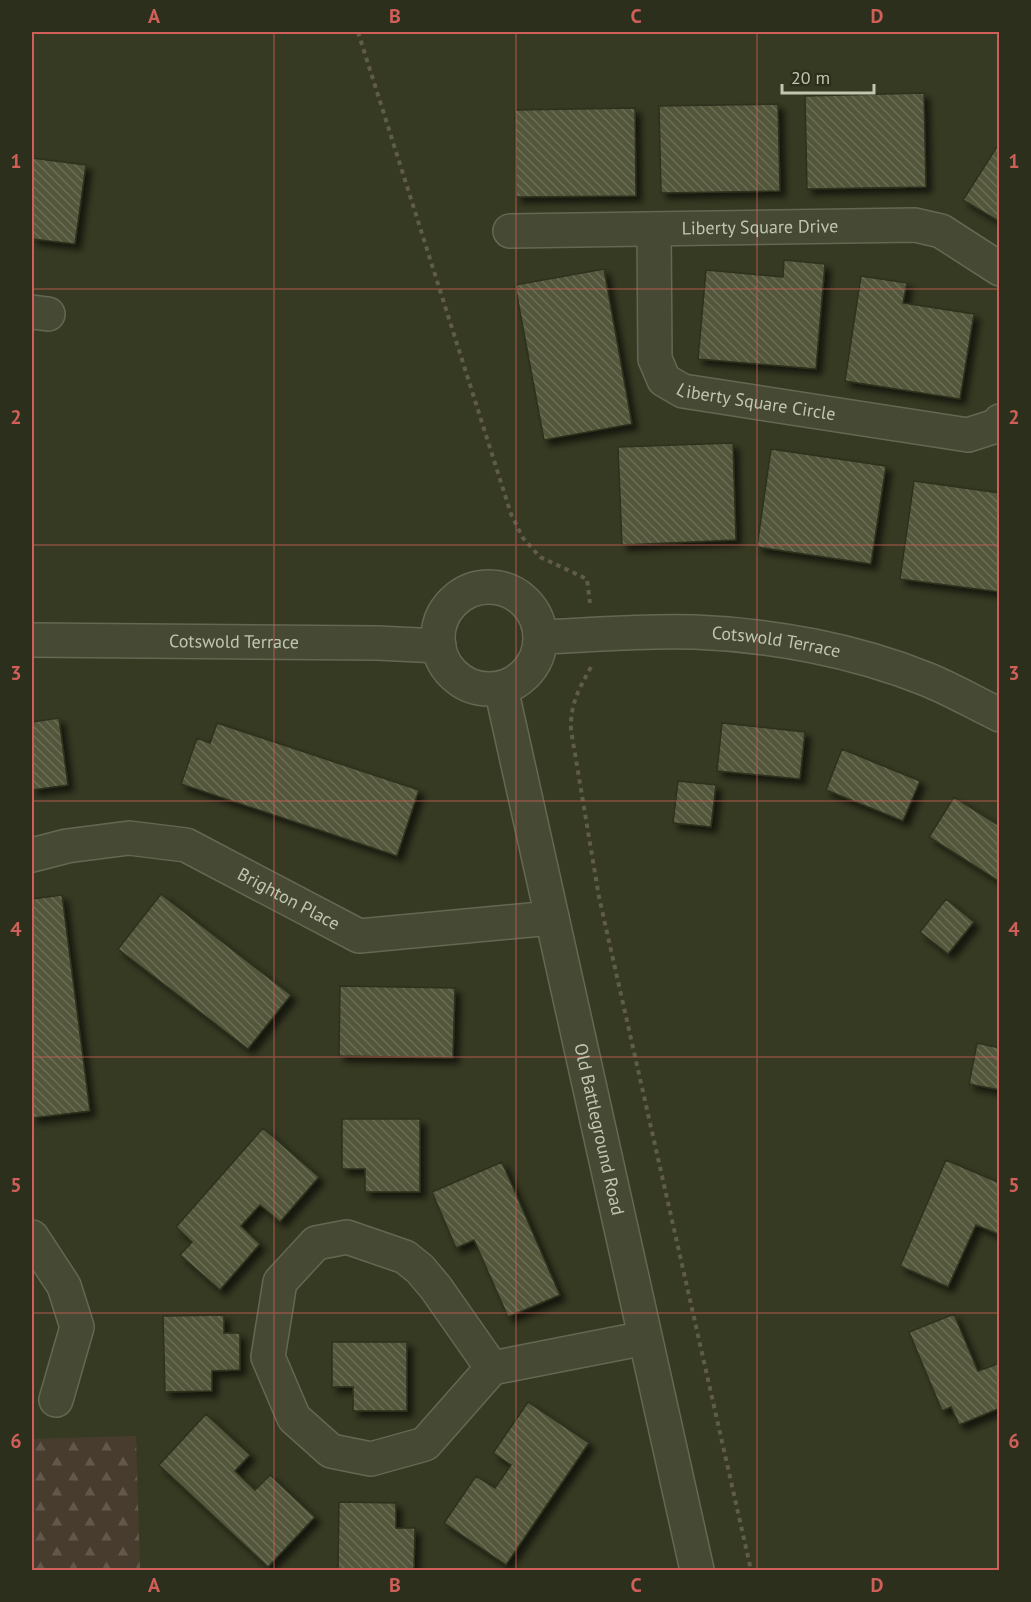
<svg xmlns="http://www.w3.org/2000/svg" width="1031" height="1602" viewBox="0 0 1031 1602" font-family="'PT Sans',sans-serif">
	<style>
		.forest { fill: url(#forest-firs) }
		.building { fill: url(#building-back-hatch); stroke: #2d311d; stroke-width: 1.5; filter: url(#shadow) }
		.lines { fill: none; stroke-linecap: round; stroke-linejoin: round }
		.minor-casing { stroke: #646853; stroke-width: 36 }
		.path { stroke: #605b4a; stroke-width: 4; stroke-dasharray: 4.5 4.5; stroke-linecap: butt }
		.minor { stroke: #464a35; stroke-width: 33 }
		.grid { fill: none; stroke: #cf5f58; stroke-width: 1.5; stroke-opacity: 0.55 }
		.labels { text-anchor: middle; stroke-width: 5; stroke-linejoin: round; paint-order: stroke }
		.street-label { font-size: 18px; fill: #c2c6b0; stroke: #2b2f1b }
		.neatline { fill: none; stroke: #cf5f58; stroke-width: 2 }
		.grid-label { font-size: 20px; text-anchor: middle; font-weight: bold; fill: #cf5f58 }
	</style>
	<defs>
		<pattern id="forest-firs" width="22" height="20" patternUnits="userSpaceOnUse" patternTransform="scale(1.5)"><rect width="22" height="20" fill="#483c2e"/><path d="M5 1l3.5 6h-7zM16 11l3.5 6h-7z" fill="#61574a"/></pattern>
		<pattern id="building-back-hatch" width="6" height="6" patternUnits="userSpaceOnUse" patternTransform="scale(1.5)"><rect width="6" height="6" fill="#53573b"/><path d="M-1 5l2 2M0 0l6 6M5-1l2 2" fill="none" stroke="#6a6e55"/></pattern>
		<filter id="shadow"><feDropShadow dx="5.5" dy="5.5" stdDeviation="3" flood-color="#0009"/></filter>
	</defs>
	<rect width="100%" height="100%" fill="#363a22"/>
	<path class="forest" d="M136,1436L140,1570H32V1439Z"/>
	<path class="building" d="M924,93L926,187L807,189L805,96Z
		M778,104L780,191L661,193L659,106Z
		M635,108L636,196L516,197L515,110Z
		M1000,142V222L963,200Z
		M32,158L86,165L75,244L32,239Z
		M784,260L825,264L816,369L698,359L706,270L783,277Z
		M604,269L632,424L544,440L515,285Z
		M861,276L907,283L903,303L974,314L960,399L845,381Z
		M733,443L736,540L622,545L618,447Z
		M771,449L886,466L871,564L757,547Z
		M914,481L1000,493V592L900,579Z
		M59,718L68,785L32,790V722Z
		M217,723L419,790L397,856L181,784L197,738L210,743Z
		M722,723L805,732L800,779L717,771Z
		M842,749L920,781L903,821L826,790Z
		M678,781L716,785L711,827L673,823Z
		M954,797L1000,826V882L929,837Z
		M161,894L291,995L248,1049L118,949Z
		M62,895L90,1111L32,1118V899Z
		M946,899L974,922L948,954L920,932Z
		M340,986L455,988L453,1058L339,1056Z
		M977,1043L1000,1048V1090L969,1084Z
		M342,1119H420V1192H365V1169H342Z
		M263,1128L319,1177L280,1222L260,1205L241,1226L260,1244L220,1290L180,1255L192,1242L176,1227Z
		M946,1160L1000,1183V1235L976,1225L948,1287L900,1266Z
		M502,1162L560,1295L508,1317L474,1240L456,1248L432,1192Z
		M954,1314L978,1371L1000,1363V1408L959,1425L951,1407L942,1411L909,1332Z
		M224,1315V1333H240V1370L212,1371V1391L165,1392L163,1316Z
		M332,1342H407V1411H353V1387H332Z
		M528,1402L589,1443L506,1565L444,1523L476,1476L495,1488L511,1465L493,1453Z
		M206,1414L250,1455L235,1471L255,1490L270,1475L315,1517L268,1567L159,1465Z
		M339,1502L396,1503V1528H415L414,1570H338Z"/>
	<g class="lines">
		<g class="minor-casing">
			<g id="minor">
				<path id="s1" d="M654,229L655,359L664,380L683,391L968,435L996,426L1000,421"/>
				<path id="s2" d="M510,231L915,225L941,231L1000,269"/>
				<path d="M32,312L48,314"/>
				<circle cx="489" cy="638" r="51"/>
				<path id="s3" d="M541,637C592,635 644,630 695,632C772,635 854,650 926,679C951,689 975,703 1000,715"/>
				<path id="s4" d="M32,640L377,643L439,646"/>
				<path id="s5" d="M501,688L697,1570"/>
				<path id="s6" d="M32,855L67,846L129,838L186,845L359,936L552,918"/>
				<path d="M32,1237L64,1286L77,1327L56,1400"/>
				<path d="M492,1368L425,1444L371,1459L331,1451L294,1418L268,1357L280,1282L316,1243L347,1237L405,1257L420,1269L436,1288L492,1368L645,1338"/>
			</g>
		</g>
		<path class="path" d="M358,32L511,514L523,538L540,557L587,579L590,603
			M591,667C579,689 570,704 571,730L599,897L751,1570"/>
		<use href="#minor" class="minor"/>
	</g>
	<path class="grid" d="M274,32V1570M516,32V1570M757,32V1570M32,289H1000M32,545H1000M32,801H1000M32,1057H1000M32,1313H1000"/>
	<g class="labels">
		<g class="street-label">
			<text dy="6" stroke="none"><textPath href="#s2" startOffset="250">Liberty Square Drive</textPath></text>
			<text dy="6" stroke="none"><textPath href="#s1" startOffset="249">Liberty Square Circle</textPath></text>
			<text dy="6" stroke="none"><textPath href="#s4" startOffset="202">Cotswold Terrace</textPath></text>
			<text dy="6" stroke="none"><textPath href="#s3" startOffset="236">Cotswold Terrace</textPath></text>
			<text dy="6" stroke="none"><textPath href="#s6" startOffset="272">Brighton Place</textPath></text>
			<text dy="6" stroke="none"><textPath href="#s5" startOffset="452">Old Battleground Road</textPath></text>
		</g>
	</g>
	<rect width="1031" height="1602" fill="none" stroke="#2b2f1b" stroke-width="66"/>
	<path d="M782 84v9h92v-9" fill="none" stroke="#c2c6b0" stroke-width="3"/>
	<text x="791" y="84" font-size="18" fill="#c2c6b0" stroke="#2b2f1b" stroke-width="4.5" paint-order="stroke">20 m</text>
	<rect x="33" y="33" width="965" height="1536" class="neatline"/>
	<g class="grid-label">
		<text x="154" y="23">A</text>
		<text x="395" y="23">B</text>
		<text x="636" y="23">C</text>
		<text x="877" y="23">D</text>
		<text x="16" y="168">1</text>
		<text x="1014" y="168">1</text>
		<text x="16" y="424">2</text>
		<text x="1014" y="424">2</text>
		<text x="16" y="680">3</text>
		<text x="1014" y="680">3</text>
		<text x="16" y="936">4</text>
		<text x="1014" y="936">4</text>
		<text x="16" y="1192">5</text>
		<text x="1014" y="1192">5</text>
		<text x="16" y="1448">6</text>
		<text x="1014" y="1448">6</text>
		<text x="154" y="1592">A</text>
		<text x="395" y="1592">B</text>
		<text x="636" y="1592">C</text>
		<text x="877" y="1592">D</text>
	</g>
</svg>
